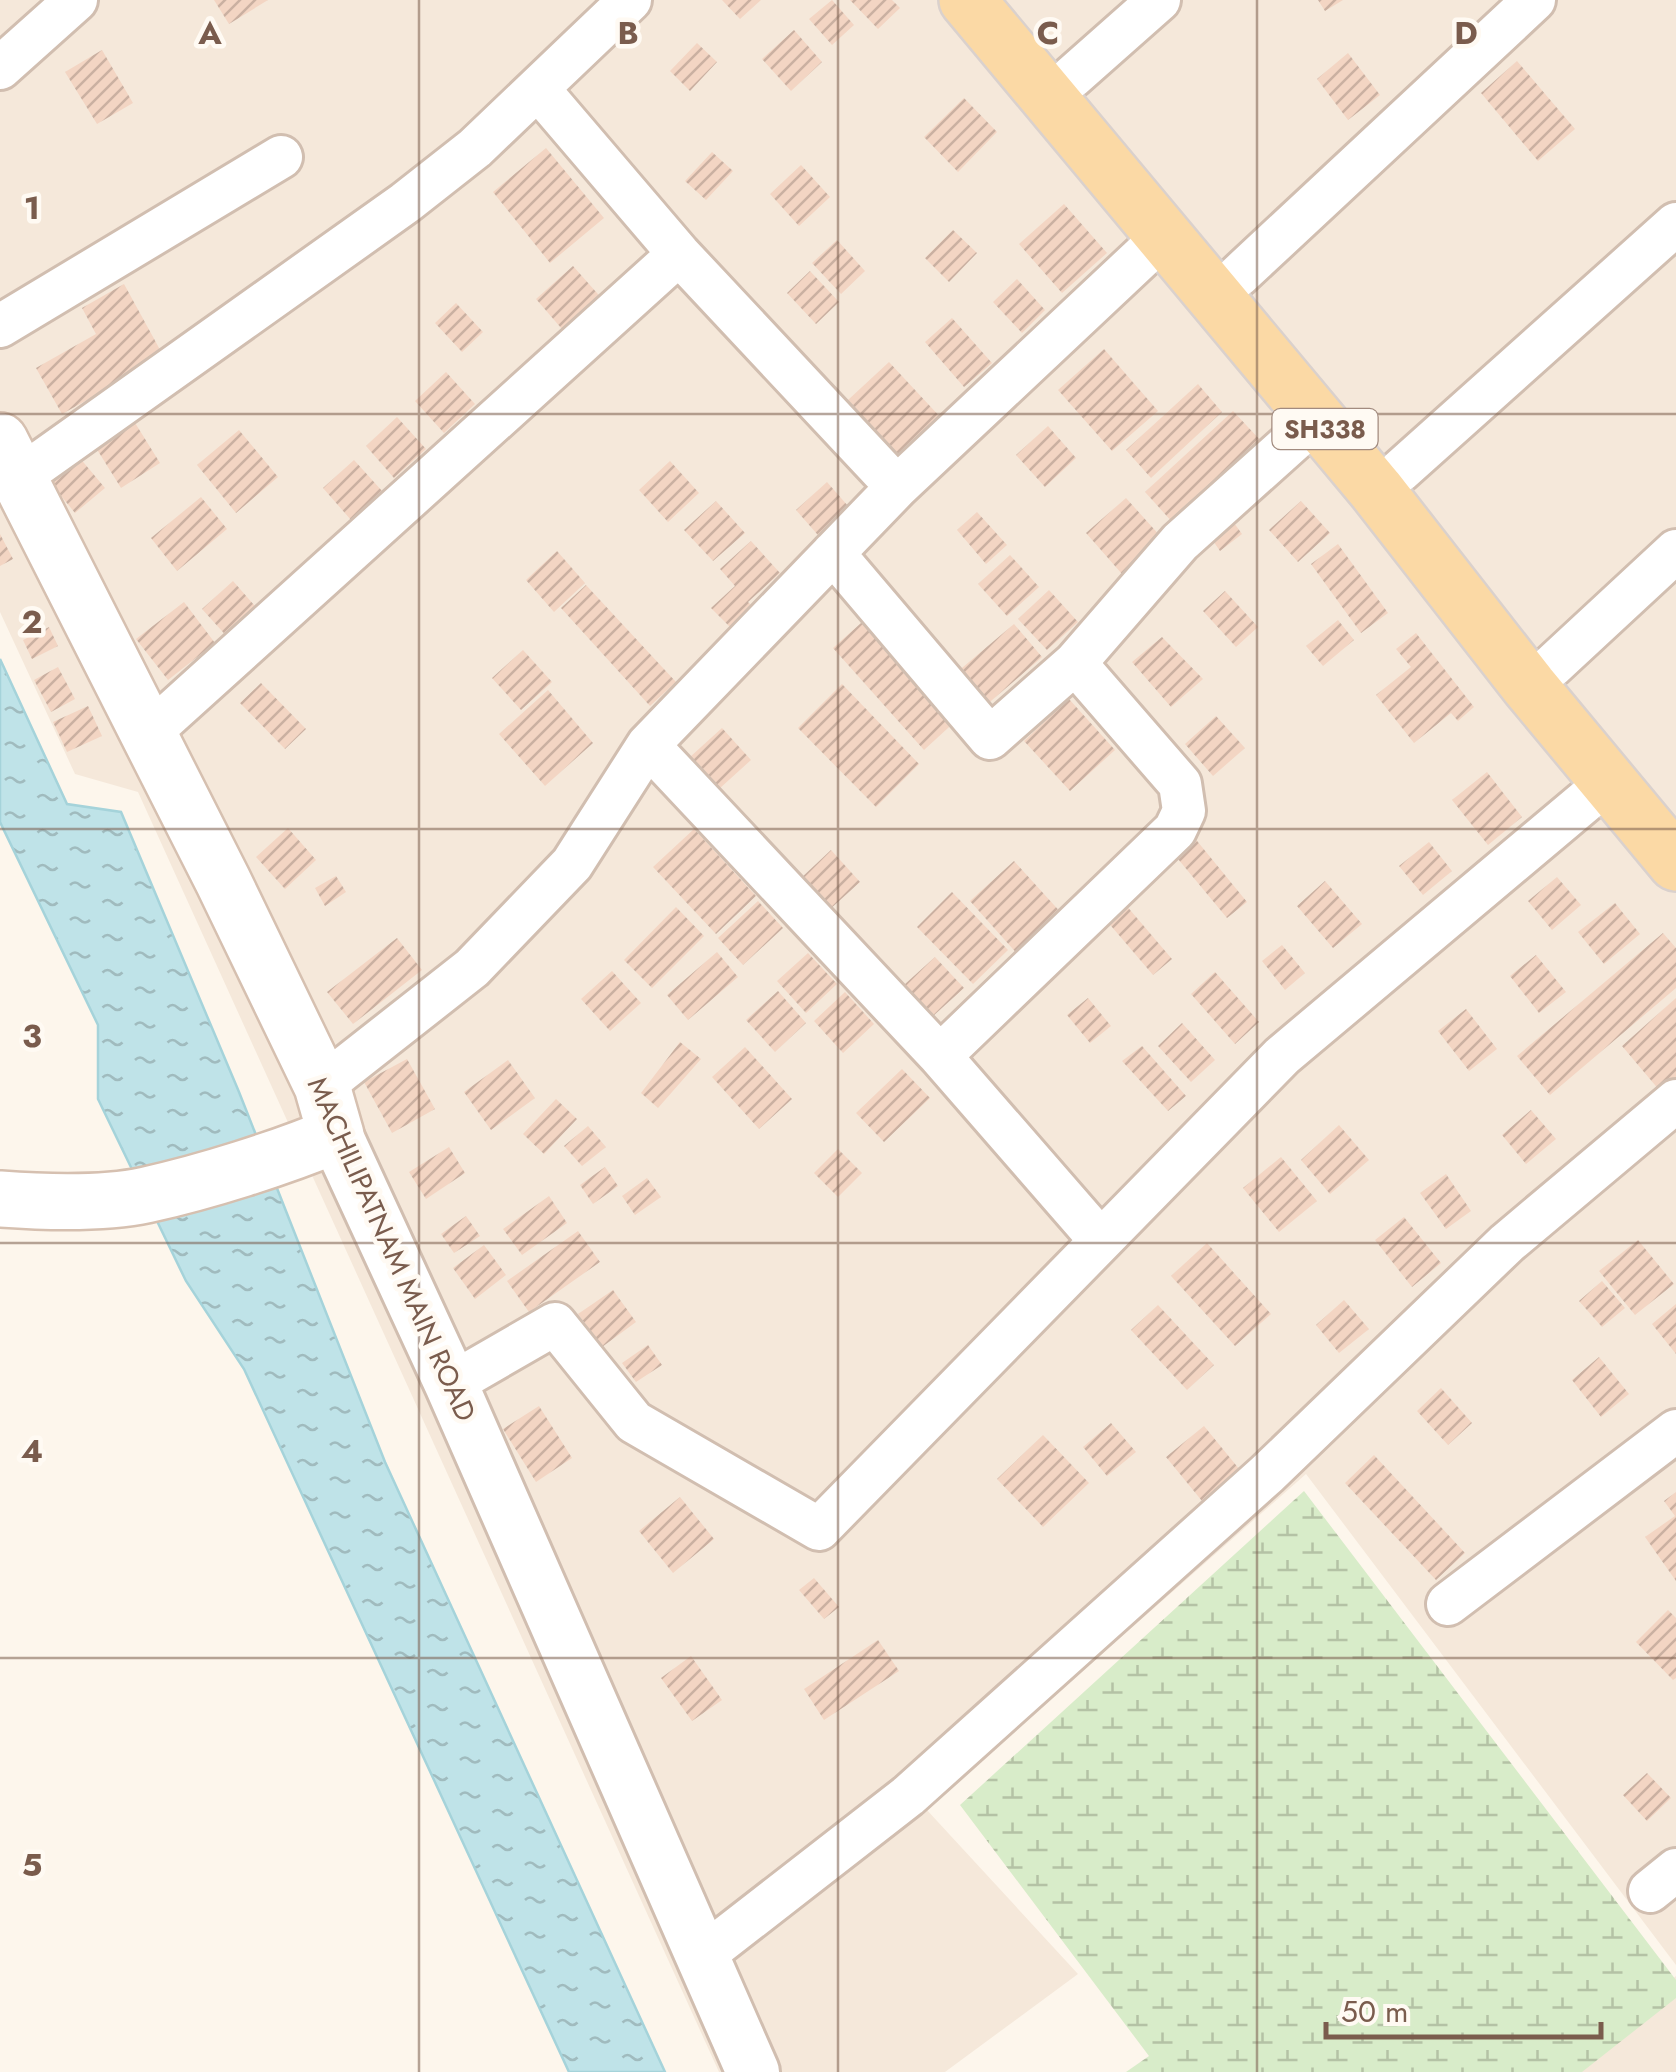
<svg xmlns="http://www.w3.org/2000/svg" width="1676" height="2072" viewBox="0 0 1676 2072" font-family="Jost,sans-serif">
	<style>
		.residential { fill: #f5e8da }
		.wetland { fill: url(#wetland-marsh) }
		.water { fill: url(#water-ripples); stroke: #a5d3da; stroke-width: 2.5 }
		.building { fill: url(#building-hatch) }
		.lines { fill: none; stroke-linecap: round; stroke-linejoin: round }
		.minor-casing { stroke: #d1beb0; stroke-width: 48 }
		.tertiary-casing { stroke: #d1beb0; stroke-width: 58 }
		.secondary-casing { stroke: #d6c0b0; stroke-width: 60 }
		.primary-casing { stroke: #dad1cd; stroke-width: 60 }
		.minor { stroke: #fff; stroke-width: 42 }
		.tertiary { stroke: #fff; stroke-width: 52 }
		.secondary { stroke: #fff; stroke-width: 55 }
		.primary { stroke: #fbd9a5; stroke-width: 55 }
		.grid { fill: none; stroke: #7a5c4d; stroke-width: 2.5; stroke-opacity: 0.55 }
		.labels { text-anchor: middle; stroke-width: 9; stroke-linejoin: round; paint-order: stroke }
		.shield { fill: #fffaf3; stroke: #a28b7f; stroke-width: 2.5 }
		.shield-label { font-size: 25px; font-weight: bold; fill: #7a5c4d }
		.street-label { font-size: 28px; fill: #7a5c4d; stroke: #fffaf3 }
		.grid-label { font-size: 32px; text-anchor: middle; font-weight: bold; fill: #7a5c4d; stroke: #fffaf3; stroke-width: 9; stroke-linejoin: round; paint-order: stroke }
	</style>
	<defs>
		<pattern id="wetland-marsh" width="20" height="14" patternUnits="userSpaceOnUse" patternTransform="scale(2.5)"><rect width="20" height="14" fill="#d8ecc9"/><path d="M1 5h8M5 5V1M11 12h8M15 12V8" fill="none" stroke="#b4c2a5"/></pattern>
		<pattern id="water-ripples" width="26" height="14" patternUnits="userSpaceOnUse" patternTransform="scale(2.5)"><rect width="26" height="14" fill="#bfe3e8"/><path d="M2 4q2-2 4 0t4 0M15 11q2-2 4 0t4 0" fill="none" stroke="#a0bbbe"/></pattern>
		<pattern id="building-hatch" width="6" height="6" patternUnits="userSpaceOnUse" patternTransform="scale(2.5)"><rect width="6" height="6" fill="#f3d5c3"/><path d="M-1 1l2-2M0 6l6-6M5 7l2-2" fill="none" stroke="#cab0a1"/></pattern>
	</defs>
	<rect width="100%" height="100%" fill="#fdf6ec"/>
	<path class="residential" d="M0,0H1676V1965L1306,1474L926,1809L1078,1974L945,2072H719L138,792L75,774L0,612Z
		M1676,1976V2072H1557Z"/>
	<path class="wetland" d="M1304,1491L1676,1980V1998L1582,2072H1126L1149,2056L960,1805Z"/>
	<path class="water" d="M0,659L67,804L121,812L239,1092L385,1462L665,2072H569L244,1369L186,1281L98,1099V1025L0,822Z"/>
	<path class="building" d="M214,0H268L229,24Z
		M722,0H761L740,19Z
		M832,0L854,25L832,45L809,19Z
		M850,0H892L900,8L878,29Z
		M1318,0H1343L1325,11Z
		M794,30L822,62L791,91L762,59Z
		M697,43L717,62L690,91L670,71Z
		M102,50L133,103L97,124L65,72Z
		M1348,53L1380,95L1348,120L1317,79Z
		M1517,61L1575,129L1538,161L1481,93Z
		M964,98L997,132L958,172L924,137Z
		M546,148L604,218L550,263L493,192Z
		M712,152L733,171L706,200L685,181Z
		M801,165L830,197L799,226L770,194Z
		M1064,204L1107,253L1062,293L1019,244Z
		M953,230L977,253L949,282L925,258Z
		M837,240L865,271L841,294L812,263Z
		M573,266L605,302L568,336L536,299Z
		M810,271L839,302L816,324L787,293Z
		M1017,279L1045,310L1022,333L993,302Z
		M124,284L164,357L62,414L36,368L96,334L82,308Z
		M456,303L483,332L462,352L435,323Z
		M952,318L992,363L964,387L925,342Z
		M1104,349L1158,411L1112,451L1058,390Z
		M889,362L942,419L901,458L848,400Z
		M446,372L475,404L444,433L415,401Z
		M1198,384L1222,412L1151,478L1126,450Z
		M1233,411L1262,442L1174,524L1145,492Z
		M397,417L426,449L394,478L366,446Z
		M132,418L160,463L121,488L93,443Z
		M1048,426L1076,458L1045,487L1016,455Z
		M239,430L278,477L236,513L197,465Z
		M74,451L105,488L75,513L45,476Z
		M354,460L383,492L351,520L323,488Z
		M670,461L699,493L668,522L639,490Z
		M827,482L855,514L824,542L796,510Z
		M201,497L227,529L177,571L151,538Z
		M1126,498L1162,538L1122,574L1086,533Z
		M716,501L745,533L713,561L684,530Z
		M1301,501L1330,533L1298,562L1269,530Z
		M977,512L1007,545L986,564L957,530Z
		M1229,516L1242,534L1220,551L1207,532Z
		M0,534L13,559L0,566Z
		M751,541L780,573L748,602L752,606L730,627L711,608L735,586L720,569Z
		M1338,544L1388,613L1361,633L1311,564Z
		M557,551L585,583L554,612L526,580Z
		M1010,555L1039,587L1007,616L978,584Z
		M233,581L261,613L231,641L202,609Z
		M586,585L676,682L650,706L561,608Z
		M1049,590L1078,622L1047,650L1018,619Z
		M1225,591L1258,627L1236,647L1203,611Z
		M184,602L215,643L168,680L136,639Z
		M870,615L960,717L924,750L833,648Z
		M1338,620L1354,640L1323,666L1306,646Z
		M1014,624L1042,657L984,707L956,673Z
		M49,627L58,646L32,659L23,640Z
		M1416,633L1474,707L1458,721L1451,713L1414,743L1376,695L1411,667L1396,649Z
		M1162,637L1203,679L1171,707L1132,662Z
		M523,650L552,682L521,710L492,678Z
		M58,667L75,699L51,712L34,680Z
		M261,683L306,729L285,749L240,703Z
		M842,684L919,764L876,807L798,728Z
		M548,690L593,743L545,786L499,734Z
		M1069,699L1115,750L1070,791L1024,741Z
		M88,706L102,736L67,752L53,722Z
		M1216,716L1245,748L1213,776L1185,744Z
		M722,728L751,760L719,789L690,757Z
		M1487,772L1522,817L1488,845L1452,800Z
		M288,828L316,860L285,889L256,857Z
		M694,829L756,896L716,934L653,867Z
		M1193,836L1247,902L1227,918L1173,853Z
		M1429,842L1452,871L1423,895L1399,866Z
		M831,850L860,882L828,911L800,879Z
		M1014,861L1064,916L1020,957L970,901Z
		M336,876L346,892L325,906L315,888Z
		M1557,877L1581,905L1552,930L1528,901Z
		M1325,881L1362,924L1333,948L1297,906Z
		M952,892L1008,950L973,984L917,927Z
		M758,901L783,928L743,965L718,938Z
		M1615,903L1640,934L1604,964L1578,932Z
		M1125,904L1172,959L1153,975L1106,920Z
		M676,907L704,936L652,988L624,960Z
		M1663,933L1676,948V988L1550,1095L1517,1056Z
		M397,938L422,970L353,1024L327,992Z
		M1282,945L1305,973L1285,990L1262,961Z
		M717,952L738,977L688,1020L667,995Z
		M808,953L837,984L806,1013L777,981Z
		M1536,955L1566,992L1539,1013L1510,976Z
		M935,957L964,988L932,1017L904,985Z
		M612,971L641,1003L610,1031L581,999Z
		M1215,972L1259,1022L1235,1044L1191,994Z
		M778,991L806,1023L775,1052L746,1020Z
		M845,992L874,1024L843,1053L814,1021Z
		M1088,998L1111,1026L1090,1043L1067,1015Z
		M1676,998V1077L1660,1091L1622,1046Z
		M1466,1009L1497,1049L1469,1071L1438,1031Z
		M1182,1023L1215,1060L1191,1082L1158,1046Z
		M680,1042L701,1059L658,1108L641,1093Z
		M1142,1046L1186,1096L1168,1111L1122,1061Z
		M745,1047L792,1099L759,1129L712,1077Z
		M407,1059L435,1109L392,1133L364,1082Z
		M508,1060L535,1098L491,1130L464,1092Z
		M902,1069L930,1098L884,1142L856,1113Z
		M556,1099L577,1119L544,1154L523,1134Z
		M1531,1110L1556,1139L1526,1164L1502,1135Z
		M1339,1125L1369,1160L1330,1194L1301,1160Z
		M588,1126L606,1147L582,1166L564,1146Z
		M449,1147L465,1173L426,1199L409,1172Z
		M838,1149L862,1173L838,1197L814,1173Z
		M1281,1157L1317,1201L1279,1232L1243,1188Z
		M605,1167L618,1186L593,1204L580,1185Z
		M1446,1174L1471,1211L1446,1229L1420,1193Z
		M647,1178L661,1197L635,1215L622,1196Z
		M549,1196L567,1223L522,1255L503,1229Z
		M466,1216L480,1236L454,1253L441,1234Z
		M1404,1217L1441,1263L1412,1287L1375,1240Z
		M578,1231L600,1262L529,1312L507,1281Z
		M1638,1240L1674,1284L1635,1315L1599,1271Z
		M1207,1243L1271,1314L1235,1346L1171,1276Z
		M484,1245L506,1275L475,1299L453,1268Z
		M1602,1281L1625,1308L1602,1327L1579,1301Z
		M613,1290L636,1322L602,1347L578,1314Z
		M1344,1300L1369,1329L1339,1353L1316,1325Z
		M1676,1304V1354L1652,1324Z
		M1158,1305L1214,1365L1187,1390L1131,1330Z
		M648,1345L662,1365L636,1382L622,1363Z
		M1599,1357L1629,1394L1601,1417L1572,1380Z
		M1441,1388L1472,1423L1448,1445L1417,1411Z
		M539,1406L572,1458L536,1482L503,1429Z
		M1111,1423L1136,1452L1107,1476L1083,1447Z
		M1204,1426L1240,1470L1202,1501L1166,1457Z
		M1043,1435L1089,1483L1043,1527L997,1479Z
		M1374,1455L1465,1553L1436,1580L1345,1483Z
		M1676,1492V1581L1645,1537L1675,1516L1664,1501Z
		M680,1497L714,1539L673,1573L639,1531Z
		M814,1578L839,1607L824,1619L799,1590Z
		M1668,1610L1676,1618V1678L1673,1680L1636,1642Z
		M878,1640L899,1671L824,1720L804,1689Z
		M691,1656L722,1700L692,1721L661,1678Z
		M1647,1773L1671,1798L1647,1821L1623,1795Z"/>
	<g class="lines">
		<g class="minor-casing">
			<path id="minor" d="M0,68L76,0
				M1072,77L1159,0
				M539,90L679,254L897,487
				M1238,276L1534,0
				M0,326L281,157
				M1400,471L1676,224
				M17,479L405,203L475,148L630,0
				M833,553L990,738L1075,663
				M1552,666L1676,551
				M148,734L679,254
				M648,745L940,1056L1101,1241
				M940,1056L1175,830L1184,811L1180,784L1075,663L1180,542L1317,419
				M322,1086L472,968L572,864L648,745L897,487L1164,236
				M451,1384L555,1324L634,1422L819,1529L1282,1056L1608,782
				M1448,1604L1676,1431
				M1650,1891L1676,1870
				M701,1957L908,1796L1267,1474L1507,1243L1676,1101"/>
		</g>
		<g class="tertiary-casing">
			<path id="tertiary" d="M336,1135L451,1384L753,2072"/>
		</g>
		<g class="secondary-casing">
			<path id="secondary" d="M0,441L223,881L322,1086L336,1135C281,1158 205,1182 146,1195C104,1204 42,1202 0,1199"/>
		</g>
		<g class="primary-casing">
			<path id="primary" d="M967,0L1376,490L1529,686L1676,863"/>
		</g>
		<use href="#minor" class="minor"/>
		<use href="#tertiary" class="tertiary"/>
		<use href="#secondary" class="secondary"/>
		<use href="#primary" class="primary"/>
	</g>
	<path class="grid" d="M419,0V2072M838,0V2072M1257,0V2072M0,414H1676M0,829H1676M0,1243H1676M0,1658H1676"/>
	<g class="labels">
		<rect class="shield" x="1272.5" y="409" width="105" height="40" rx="8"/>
		<g class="shield-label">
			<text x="1325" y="438">SH338</text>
		</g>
		<g class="street-label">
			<text transform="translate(392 1249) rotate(66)" y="10">MACHILIPATNAM MAIN ROAD</text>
		</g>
	</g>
	<g class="grid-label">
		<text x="210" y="44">A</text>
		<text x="628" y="44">B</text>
		<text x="1048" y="44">C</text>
		<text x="1466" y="44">D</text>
		<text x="32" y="219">1</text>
		<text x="32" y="633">2</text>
		<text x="32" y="1047">3</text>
		<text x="32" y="1462">4</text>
		<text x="32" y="1876">5</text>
	</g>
	<path d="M1326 2022v15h275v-15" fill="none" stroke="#7a5c4d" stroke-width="5"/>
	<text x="1341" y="2022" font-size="30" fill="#7a5c4d" stroke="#fffaf3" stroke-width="8" paint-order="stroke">50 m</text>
</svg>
